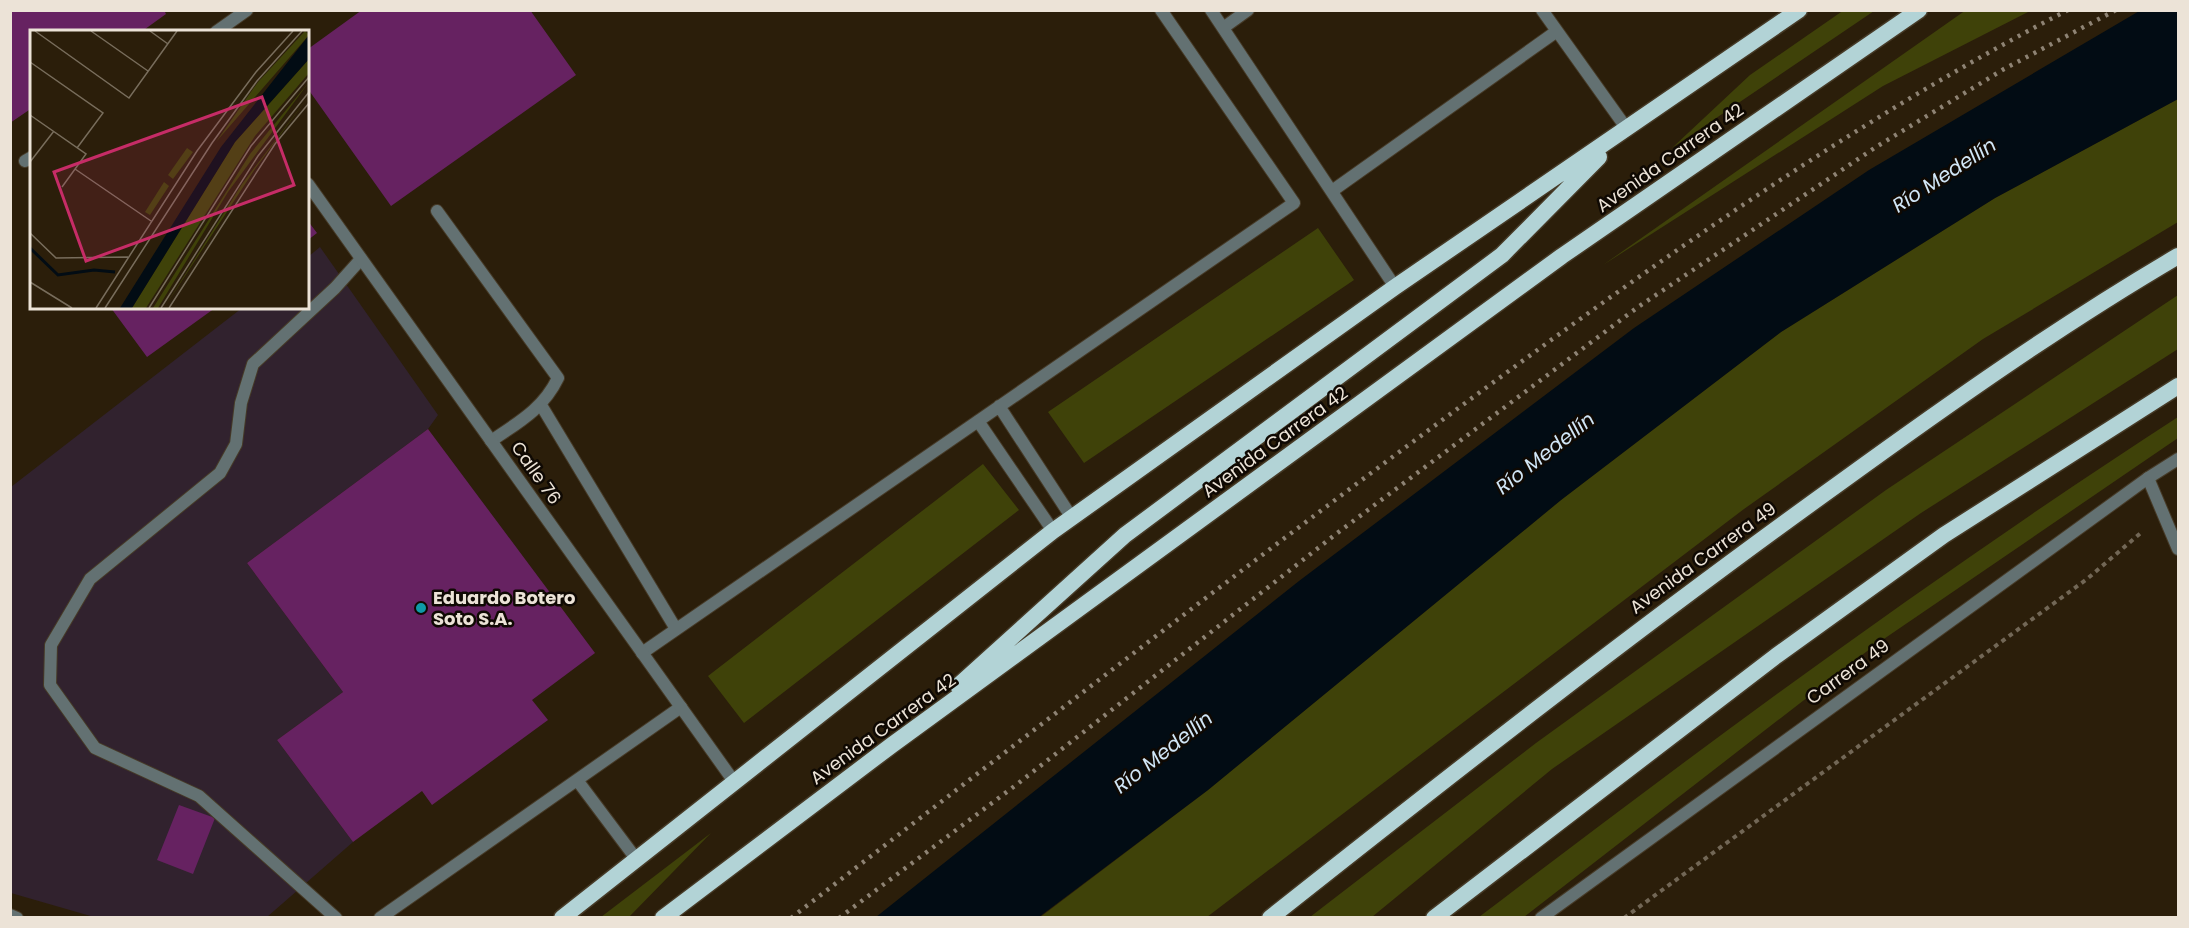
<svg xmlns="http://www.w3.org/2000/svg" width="2189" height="928" viewBox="0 0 2189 928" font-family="Poppins,sans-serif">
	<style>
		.industrial { fill: #31222e }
		.green { fill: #3f4209 }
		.water { fill: #020c14 }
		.building { fill: #662261 }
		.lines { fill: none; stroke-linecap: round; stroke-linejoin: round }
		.service-casing { stroke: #463a27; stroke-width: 14 }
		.minor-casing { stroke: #463a27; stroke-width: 14 }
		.trunk-casing { stroke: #463a27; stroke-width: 19 }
		.path { stroke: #726756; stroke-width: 4; stroke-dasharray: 4.5 4.5; stroke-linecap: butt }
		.service { stroke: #637172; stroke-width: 12 }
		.minor { stroke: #637172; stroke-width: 12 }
		.trunk { stroke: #b2d3d6; stroke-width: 16 }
		.rail { stroke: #8e8374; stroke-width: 4.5; stroke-dasharray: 3 6; stroke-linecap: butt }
		.culture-dot { fill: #0f9aa8; stroke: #0f0903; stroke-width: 2 }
		.labels { text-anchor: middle; stroke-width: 5; stroke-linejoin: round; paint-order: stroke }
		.street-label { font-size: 18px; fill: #ece3d7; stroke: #0f0903 }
		.poi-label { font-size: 18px; font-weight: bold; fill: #ece3d7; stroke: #0f0903; text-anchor: start }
		.water-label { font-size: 20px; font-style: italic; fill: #d1e6f6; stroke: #0f0903 }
		.inset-river { fill: none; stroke: #020c14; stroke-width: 3 }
		.inset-road { fill: none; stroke: #786d5c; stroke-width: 1.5 }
		.view { fill: #c62c67; fill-opacity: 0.15; stroke: #c62c67; stroke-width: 3 }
		.inset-edge { fill: none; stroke: #ece3d7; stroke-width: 3 }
	</style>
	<rect width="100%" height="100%" fill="#2b1e0a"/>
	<path class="industrial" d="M320,247L438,415L428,429L247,563L343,692L277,740L353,842L267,917H94L11,893V487L242,308H308V257Z"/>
	<path class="green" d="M1844,10L1874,11L1672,148L1750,75Z
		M1966,10L2030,11L1883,86L1603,265Z
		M2178,99V222L1983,339L1744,509L1207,917L1039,918L1208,790L1561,500L1781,332L1995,198Z
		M1318,228L1354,280L1084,463L1048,412Z
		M2178,295V349L1921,513L1552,769L1372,917H1310L1536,743L1886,490Z
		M2178,417V438L1875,645L1524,917H1479C1707,743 1937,573 2178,417Z
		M983,464L1019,510L744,723L708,676Z
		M711,833L629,917H601Z"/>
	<path class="water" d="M2141,10L2178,11V99L1995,198L1781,332L1561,500L1208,790L1039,917H876L1299,581L1634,328L1869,170Z"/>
	<path class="building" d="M10,10H164L166,14L141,32H32V108L10,123Z
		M362,10H530L576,75L391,206L308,89V49Z
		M308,221L317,233L308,240Z
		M111,308H215L147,357Z
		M428,429L595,653L532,700L548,720L432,805L422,791L353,842L277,740L343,692L247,563Z
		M179,805L215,818L193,874L157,860Z"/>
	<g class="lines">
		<g class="service-casing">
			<path id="service" d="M1211,10L1395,287
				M1542,10L1627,129
				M1223,28L1248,10
				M1332,191L1557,31
				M437,211L558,378C543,409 519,422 491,441
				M541,405L676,629
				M999,406L1072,518
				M978,421L1053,531
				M2148,478L2178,549
				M642,653L1294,203L1161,10
				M577,780L637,860
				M336,918L199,796L95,748L50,685L51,645L90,579L220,473L236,444L241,403L253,364L335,288L361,259
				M380,918L681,707"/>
		</g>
		<g class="minor-casing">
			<path id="minor" d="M216,32L247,10
				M25,161L32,157
				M308,184L735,783
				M10,915L17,918
				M1541,918L2148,478L2178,459"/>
		</g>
		<g class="trunk-casing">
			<path id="trunk" d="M958,686L1125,535L1502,255L1599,157
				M562,918L1053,531L1395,287L1799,10
				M663,918L892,745L1562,256L1919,10
				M1270,918C1458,769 1646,622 1841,482C1950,403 2062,324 2178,256
				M1434,918L1776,656L1944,535L2178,386"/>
		</g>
		<path class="path" d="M1624,918L2087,579L2143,531"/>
		<use href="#service" class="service"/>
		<use href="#minor" class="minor"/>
		<use href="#trunk" class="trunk"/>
		<path class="rail" d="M791,918C1016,744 1240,569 1468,401C1659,260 1856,119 2068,10
			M839,918L1016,785L1336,534L1638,307L1876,147L2004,69L2116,10"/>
	</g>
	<circle class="culture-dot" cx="421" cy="608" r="6"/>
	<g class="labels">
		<g class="street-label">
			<text transform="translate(1670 158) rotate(-35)" y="6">Avenida Carrera 42</text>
			<text transform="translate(1275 442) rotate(-36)" y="6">Avenida Carrera 42</text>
			<text transform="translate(536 473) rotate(55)" y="6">Calle 76</text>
			<text transform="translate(1703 558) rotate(-36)" y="6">Avenida Carrera 49</text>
			<text transform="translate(1848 672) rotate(-36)" y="6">Carrera 49</text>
			<text transform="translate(883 729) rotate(-36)" y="6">Avenida Carrera 42</text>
		</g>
		<g class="poi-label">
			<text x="433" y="604">Eduardo Botero<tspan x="433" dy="21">Soto S.A.</tspan></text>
		</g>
		<g class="water-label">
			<text transform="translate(1944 175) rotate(-33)" y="7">Río Medellín</text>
			<text transform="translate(1545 453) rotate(-38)" y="7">Río Medellín</text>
			<text transform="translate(1163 752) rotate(-38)" y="7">Río Medellín</text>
		</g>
	</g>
	<g transform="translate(30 30)">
		<rect width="279" height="279" fill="#2b1e0a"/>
		<path d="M275,1L279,5L186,112L228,52ZM279,29V43L225,106L116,278H102L205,112ZM279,52L198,162L128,278H123L220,124ZM279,66L225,139L134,278L212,154ZM157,118L163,122L143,149L138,145ZM134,152L139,156L120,185L115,182Z" fill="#3f4209"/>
		<path d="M279,5V29L205,112L102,278H90L191,117Z" fill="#020c14"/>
		<path class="inset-river" d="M0,218L28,245L64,240L85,242"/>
		<path class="inset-road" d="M5,1L99,68L147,1M61,1L118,41M120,1L138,14M0,32L73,83L47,118M0,85L56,124L32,157M0,132L24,101M45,139L121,191M0,203L26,228L98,227M0,252L42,278M66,278L167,121L226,42L263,1M75,278L182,113L227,51L272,1M119,278L221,116L279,47M131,278L228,126L279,62M139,278L245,114L279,73"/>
		<path class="view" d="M232,67L264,155L56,231L24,142Z"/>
		<rect width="279" height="279" class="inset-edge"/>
	</g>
	<rect width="2189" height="928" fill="none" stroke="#ece3d7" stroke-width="24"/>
</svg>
